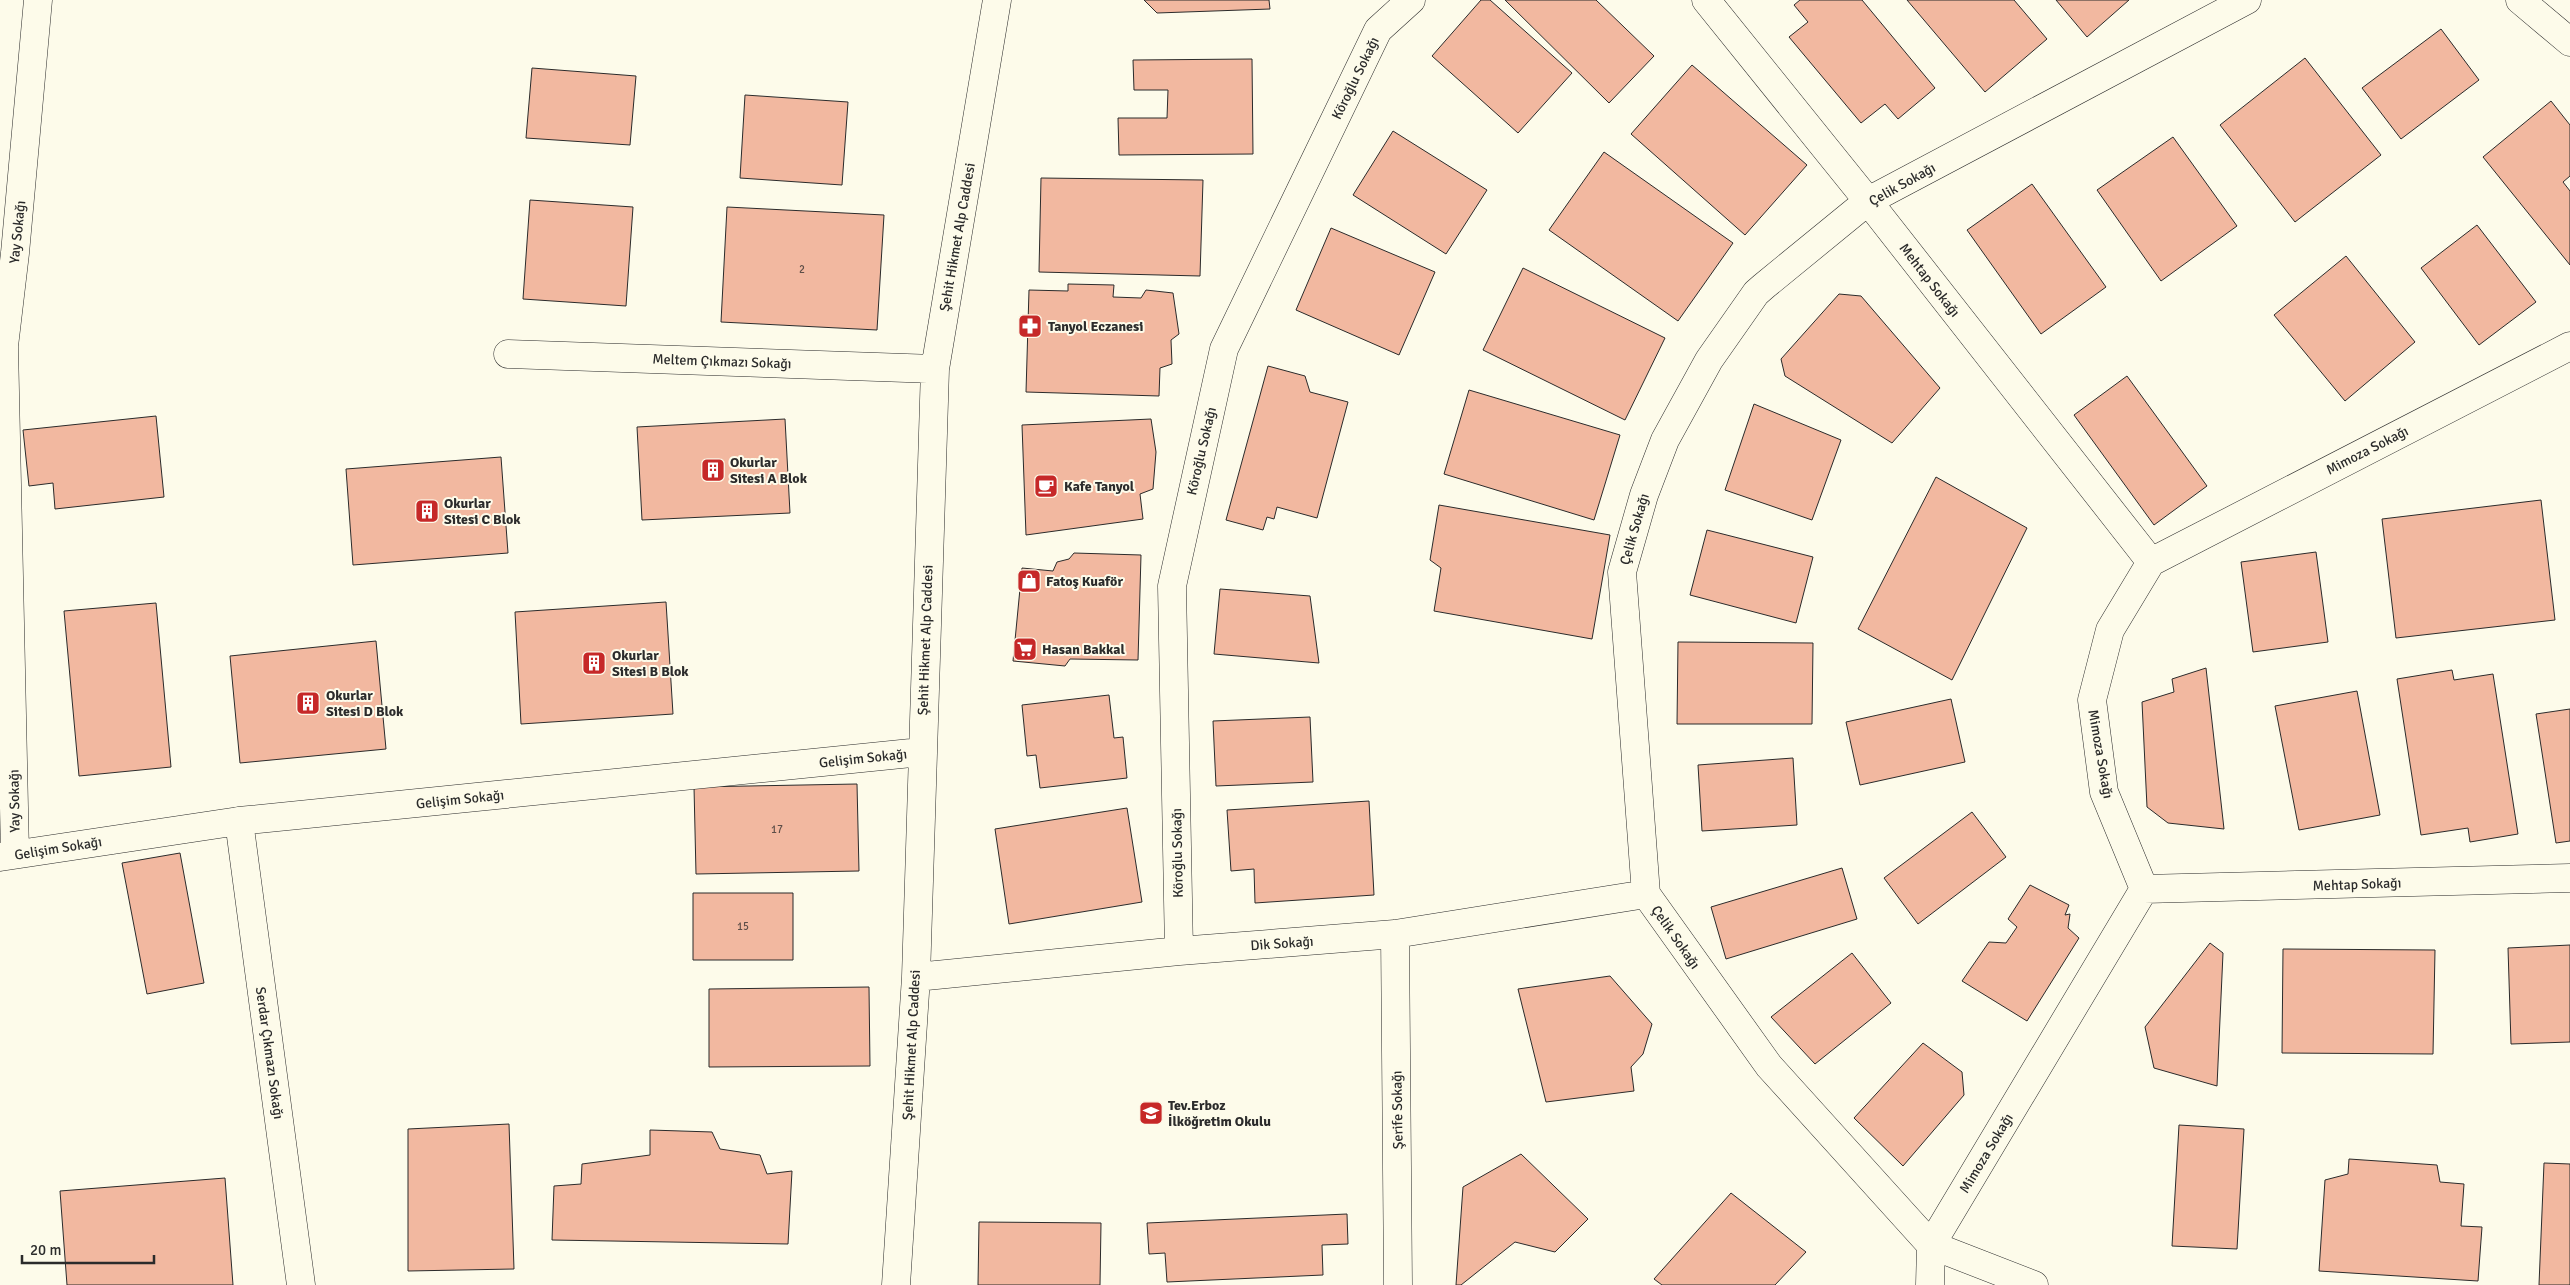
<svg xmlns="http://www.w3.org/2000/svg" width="2570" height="1285" viewBox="0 0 2570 1285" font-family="Signika,sans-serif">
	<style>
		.building { fill: #f2b8a0; stroke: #2b2b2b }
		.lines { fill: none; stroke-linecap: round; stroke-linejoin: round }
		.minor-casing { stroke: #2b2b2b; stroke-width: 29 }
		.minor { stroke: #fdfbea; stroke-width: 28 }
		.labels { text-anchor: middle; stroke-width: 4; stroke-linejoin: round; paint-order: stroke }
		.number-label { font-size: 11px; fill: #5d4e48 }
		.street-label { font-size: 14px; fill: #2b2b2b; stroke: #fdfbea }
		.poi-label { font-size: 14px; font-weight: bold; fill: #2b2b2b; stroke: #fdfbea; text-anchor: start }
	</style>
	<rect width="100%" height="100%" fill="#fdfbea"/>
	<path class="building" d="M1144,0H1269L1270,9L1157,13Z
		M1481,0H1490L1572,73L1518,133L1432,56Z
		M1505,0H1596L1654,56L1609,103Z
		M1800,0H1862L1935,88L1898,119L1885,104L1861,123L1789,37L1808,22L1794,5Z
		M1907,0H2014L2047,39L1985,92Z
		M2056,0H2129L2087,37Z
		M2441,29L2479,80L2401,139L2362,88Z
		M2305,58L2381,155L2295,222L2220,125Z
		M1252,59L1253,154L1119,155L1118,118H1167L1168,90H1134L1133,60Z
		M1692,65L1807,165L1745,235L1631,134Z
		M532,68L636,76L630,145L526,138Z
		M745,95L848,102L842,185L740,178Z
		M2551,101L2570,125V176L2563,182L2570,191V265L2483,157Z
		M1393,131L1487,190L1446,254L1353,195Z
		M2173,137L2237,226L2161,281L2097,190Z
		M1604,152L1733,243L1678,321L1549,230Z
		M1041,178L1203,180L1200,276L1039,272Z
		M2032,184L2106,287L2041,334L1967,230Z
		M530,200L633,207L626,306L523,299Z
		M727,207L884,215L877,330L721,322Z
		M2477,225L2536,302L2479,345L2421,268Z
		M1331,228L1435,272L1399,355L1296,310Z
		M2346,256L2415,342L2345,401L2274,315Z
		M1523,268L1665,338L1625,420L1483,350Z
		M1068,284L1114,285L1113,297L1141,298L1146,290L1173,293L1179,334L1171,340L1172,364L1160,368L1159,396L1026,392L1029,290L1068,291Z
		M1839,294L1861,296L1940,388L1892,443L1785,376L1781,359Z
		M1268,366L1305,376L1310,392L1348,402L1317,518L1277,507L1274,519L1267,517L1263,530L1226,520Z
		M2127,376L2207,486L2154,525L2074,415Z
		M1469,390L1620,435L1594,520L1444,474Z
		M1754,404L1841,440L1812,520L1725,490Z
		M156,416L164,497L55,509L53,483L29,486L23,430Z
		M785,419L790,513L642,520L637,427Z
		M1151,419L1156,452L1153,489L1140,494L1143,519L1026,535L1022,425Z
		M501,457L508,553L353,565L346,469Z
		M1936,477L2027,528L1952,680L1858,629Z
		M2541,500L2555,620L2396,638L2382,519Z
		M1439,505L1610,535L1592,639L1434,611L1441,568L1430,560Z
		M1707,530L1813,557L1796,623L1690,595Z
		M2316,552L2328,642L2253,652L2241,562Z
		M1074,553L1141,555L1138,660L1070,659L1065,666L1013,661L1022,568L1053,571L1057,562L1069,559Z
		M1220,589L1310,596L1319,663L1214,654Z
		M666,602L673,714L521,724L515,612Z
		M156,603L171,767L79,776L64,611Z
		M376,641L386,749L240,763L230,656Z
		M1678,642L1813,643L1812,724H1677Z
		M2206,668L2224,829L2168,823L2147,807L2142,702L2174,692L2172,679Z
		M2452,670L2454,680L2493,674L2518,834L2470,842L2468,828L2421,835L2397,679Z
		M2357,691L2380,815L2299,830L2275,706Z
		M1109,695L1114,738L1123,737L1127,778L1040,788L1036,755L1027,756L1022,705Z
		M1951,699L1965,762L1860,785L1846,722Z
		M2570,709V841L2556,843L2536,714Z
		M1310,717L1313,782L1216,786L1213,721Z
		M1793,758L1797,825L1702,831L1698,765Z
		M857,784L859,871L696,874L694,787Z
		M1369,801L1374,895L1255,903L1254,869L1231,871L1227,810Z
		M1127,808L1142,902L1009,924L995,829Z
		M1972,812L2006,857L1918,924L1884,878Z
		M180,853L204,983L147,994L122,863Z
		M1842,868L1857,919L1726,959L1711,907Z
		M2030,885L2069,905L2065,915L2070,914L2068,928L2079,938L2027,1021L1962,981L1989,942L2006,943L2017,927L2008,919Z
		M693,893H793V960H693Z
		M2210,943L2223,953L2217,1086L2154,1068L2145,1027Z
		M2570,945V1042L2511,1044L2508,948Z
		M2283,949L2435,950L2433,1054L2282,1053Z
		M1852,953L1891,1003L1815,1064L1771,1017Z
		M1610,976L1652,1024L1643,1054L1631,1067L1634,1091L1546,1102L1518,989Z
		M869,987L870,1066L709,1067V989Z
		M1923,1043L1962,1072L1964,1095L1903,1166L1854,1118Z
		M509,1124L514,1269L408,1271V1129Z
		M2179,1125L2244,1129L2237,1249L2172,1246Z
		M650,1130L712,1132L720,1149L760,1155L767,1174L792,1171L788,1244L552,1240L554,1186L581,1184L582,1164L650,1155Z
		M1521,1154L1588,1219L1555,1252L1515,1242L1461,1285H1456L1463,1187Z
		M2349,1159L2437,1165L2440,1182L2464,1184L2461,1226L2482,1227L2478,1281L2319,1271L2325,1180L2348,1174Z
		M2544,1163L2570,1164V1285H2539Z
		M225,1178L233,1285H67L60,1191Z
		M1731,1193L1806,1252L1775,1285H1662L1654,1279Z
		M1347,1214L1348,1244L1322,1245L1323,1275L1167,1282L1165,1253L1149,1254L1147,1223Z
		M979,1222L1101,1223L1100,1285H978Z"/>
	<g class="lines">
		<g class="minor-casing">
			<path id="minor" d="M1706,0L1868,201L2151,562
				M2520,0L2570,42
				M508,354L935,369
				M239,821L301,1285
				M15,854L4,346L15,253L38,0
				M0,857L239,821L921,752
				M2144,889L2570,878
				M1395,934L1398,1285
				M1179,951L1172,586L1224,349L1378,30L1411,0
				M916,977L1179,951L1395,934L1646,894
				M896,1285L916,977L935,369L997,0
				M1930,1285L1931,1245L2144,889L2104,792L2092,700L2110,630L2151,562L2570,346
				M2034,1285L1931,1245L1769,1066L1646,894L1622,572L1644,495L1665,440L1709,360L1756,293L1764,286L1868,201L2247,0"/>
		</g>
		<use href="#minor" class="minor"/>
	</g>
	<defs>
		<g id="pharmacy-square" transform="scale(1.25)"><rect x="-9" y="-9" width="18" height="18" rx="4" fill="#c62828" stroke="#fdfbea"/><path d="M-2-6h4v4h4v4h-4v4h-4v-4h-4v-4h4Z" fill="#fff"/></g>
		<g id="building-square" transform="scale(1.25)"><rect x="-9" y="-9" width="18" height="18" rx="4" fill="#c62828" stroke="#fdfbea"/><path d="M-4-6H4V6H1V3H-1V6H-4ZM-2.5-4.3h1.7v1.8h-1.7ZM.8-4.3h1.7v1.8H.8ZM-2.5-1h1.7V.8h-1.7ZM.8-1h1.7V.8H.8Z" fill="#fff"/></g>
		<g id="cafe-square" transform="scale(1.25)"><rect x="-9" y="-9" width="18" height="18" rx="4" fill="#c62828" stroke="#fdfbea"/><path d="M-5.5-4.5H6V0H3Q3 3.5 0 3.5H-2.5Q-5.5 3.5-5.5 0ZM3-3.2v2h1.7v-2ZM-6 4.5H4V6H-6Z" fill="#fff"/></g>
		<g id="shop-square" transform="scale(1.25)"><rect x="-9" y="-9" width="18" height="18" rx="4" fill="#c62828" stroke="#fdfbea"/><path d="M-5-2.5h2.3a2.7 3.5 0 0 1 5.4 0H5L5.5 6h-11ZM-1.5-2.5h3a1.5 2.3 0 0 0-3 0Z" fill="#fff"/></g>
		<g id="supermarket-square" transform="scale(1.25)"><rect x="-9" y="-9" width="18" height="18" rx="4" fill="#c62828" stroke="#fdfbea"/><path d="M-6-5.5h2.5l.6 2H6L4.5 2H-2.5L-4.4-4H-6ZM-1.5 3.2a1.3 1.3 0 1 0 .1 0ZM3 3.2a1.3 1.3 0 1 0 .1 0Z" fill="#fff"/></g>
		<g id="school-square" transform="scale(1.25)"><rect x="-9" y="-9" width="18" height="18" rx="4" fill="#c62828" stroke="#fdfbea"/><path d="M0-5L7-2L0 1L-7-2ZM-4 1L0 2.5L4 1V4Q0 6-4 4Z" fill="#fff"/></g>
	</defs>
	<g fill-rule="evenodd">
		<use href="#pharmacy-square" x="1030" y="326"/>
		<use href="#building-square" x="713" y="470"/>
		<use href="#cafe-square" x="1046" y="486"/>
		<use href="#building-square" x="427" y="511"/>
		<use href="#shop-square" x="1029" y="581"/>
		<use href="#supermarket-square" x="1025" y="649"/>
		<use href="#building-square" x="594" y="663"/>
		<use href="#building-square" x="308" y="703"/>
		<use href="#school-square" x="1151" y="1113"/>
	</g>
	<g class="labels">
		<g class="number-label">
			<text x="802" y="273">2</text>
			<text x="777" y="833">17</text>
			<text x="743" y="930">15</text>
		</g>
		<g class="street-label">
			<text transform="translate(1355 78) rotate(-64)" y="5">Köroğlu Sokağı</text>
			<text transform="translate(1902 184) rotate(-29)" y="5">Çelik Sokağı</text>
			<text transform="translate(17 232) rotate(-84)" y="5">Yay Sokağı</text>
			<text transform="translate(957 237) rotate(-80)" y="5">Şehit Hikmet Alp Caddesi</text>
			<text transform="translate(1930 280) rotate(52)" y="5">Mehtap Sokağı</text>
			<text transform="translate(722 361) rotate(2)" y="5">Meltem Çıkmazı Sokağı</text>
			<text transform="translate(2367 450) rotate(-27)" y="5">Mimoza Sokağı</text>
			<text transform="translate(1201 451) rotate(-77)" y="5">Köroğlu Sokağı</text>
			<text transform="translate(1634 529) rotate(-74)" y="5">Çelik Sokağı</text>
			<text transform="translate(925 640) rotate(-88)" y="5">Şehit Hikmet Alp Caddesi</text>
			<text transform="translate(2101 754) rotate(80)" y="5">Mimoza Sokağı</text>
			<text transform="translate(863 758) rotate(-6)" y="5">Gelişim Sokağı</text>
			<text transform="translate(460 799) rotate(-6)" y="5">Gelişim Sokağı</text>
			<text transform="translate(14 801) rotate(-91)" y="5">Yay Sokağı</text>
			<text transform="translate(58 848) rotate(-9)" y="5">Gelişim Sokağı</text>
			<text transform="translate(1177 853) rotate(-91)" y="5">Köroğlu Sokağı</text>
			<text transform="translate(2357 884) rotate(-2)" y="5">Mehtap Sokağı</text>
			<text transform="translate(1676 937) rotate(55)" y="5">Çelik Sokağı</text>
			<text transform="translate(1282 943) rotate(-4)" y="5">Dik Sokağı</text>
			<text transform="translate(911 1045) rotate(-87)" y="5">Şehit Hikmet Alp Caddesi</text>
			<text transform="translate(270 1053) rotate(82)" y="5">Serdar Çıkmazı Sokağı</text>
			<text transform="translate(1397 1110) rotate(-91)" y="5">Şerife Sokağı</text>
			<text transform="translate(1986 1153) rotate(-59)" y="5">Mimoza Sokağı</text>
		</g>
		<g class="poi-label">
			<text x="1048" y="331">Tanyol Eczanesi</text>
			<text x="730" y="467">Okurlar<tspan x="730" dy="16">Sitesi A Blok</tspan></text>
			<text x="1064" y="491">Kafe Tanyol</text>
			<text x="444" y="508">Okurlar<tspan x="444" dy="16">Sitesi C Blok</tspan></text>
			<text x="1046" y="586">Fatoş Kuaför</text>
			<text x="1042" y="654">Hasan Bakkal</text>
			<text x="612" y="660">Okurlar<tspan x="612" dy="16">Sitesi B Blok</tspan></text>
			<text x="326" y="700">Okurlar<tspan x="326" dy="16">Sitesi D Blok</tspan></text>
			<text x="1168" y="1110">Tev.Erboz<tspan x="1168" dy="16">İlköğretim Okulu</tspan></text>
		</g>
	</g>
	<path d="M22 1255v8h132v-8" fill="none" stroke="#2b2b2b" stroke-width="2.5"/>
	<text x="30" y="1255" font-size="15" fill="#2b2b2b" stroke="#fdfbea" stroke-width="4" paint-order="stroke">20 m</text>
</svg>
